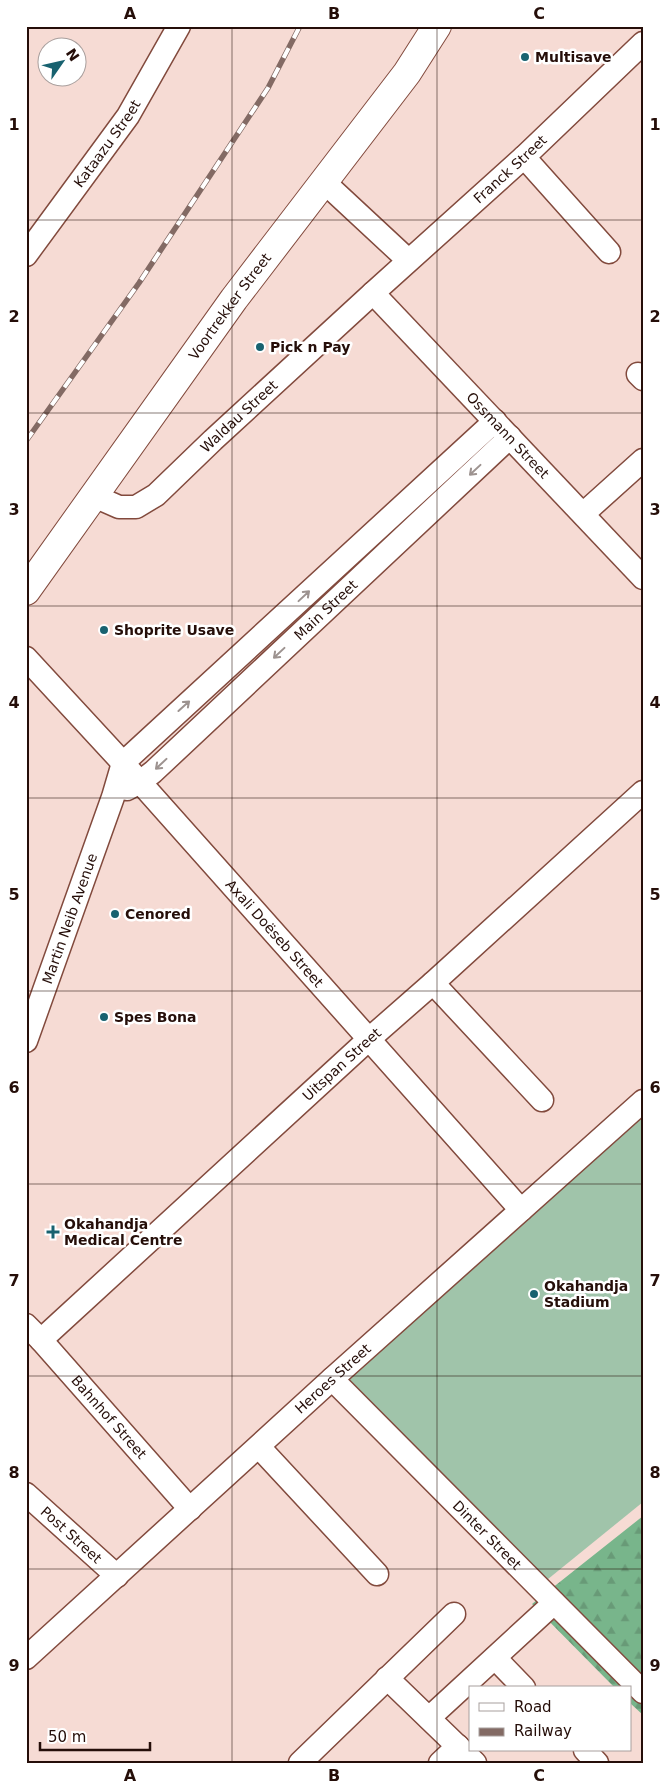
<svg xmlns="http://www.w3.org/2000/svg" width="669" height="1789" viewBox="0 0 669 1789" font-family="'DejaVu Sans',sans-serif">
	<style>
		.grass { fill: #a0c4aa }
		.forest { fill: url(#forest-firs) }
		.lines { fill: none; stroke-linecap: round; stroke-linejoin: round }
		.minor-casing { stroke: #824a3d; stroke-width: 25 }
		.major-casing { stroke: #824a3d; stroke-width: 30 }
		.minor { stroke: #fff; stroke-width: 22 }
		.major { stroke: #fff; stroke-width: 28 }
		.rail-casing { stroke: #836a64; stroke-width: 5.5 }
		.rail { stroke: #fff; stroke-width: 4; stroke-dasharray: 11; stroke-linecap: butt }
		.oneway { stroke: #9d9390 }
		.grid { fill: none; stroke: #250e09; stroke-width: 1; stroke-opacity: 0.55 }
		.poi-dot { fill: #186270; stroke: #fff; stroke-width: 2 }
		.labels { text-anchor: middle; stroke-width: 5; stroke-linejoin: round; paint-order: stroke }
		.poi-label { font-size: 14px; font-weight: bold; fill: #250e09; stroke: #fff; text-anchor: start }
		.street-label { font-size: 14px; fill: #250e09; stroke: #fff }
		.neatline { fill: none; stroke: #250e09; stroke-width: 2 }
		.grid-label { font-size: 16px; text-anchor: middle; font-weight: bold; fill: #250e09 }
	</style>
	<defs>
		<pattern id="forest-firs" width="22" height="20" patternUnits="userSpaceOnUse" patternTransform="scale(1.25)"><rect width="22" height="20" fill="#78b58b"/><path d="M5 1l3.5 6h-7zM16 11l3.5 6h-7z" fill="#689a77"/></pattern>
	</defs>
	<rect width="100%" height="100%" fill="#f6dbd4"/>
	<path class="grass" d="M643,1101V1502L537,1588L332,1379Z"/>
	<path class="forest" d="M643,1516V1715L630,1703V1688H615L532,1604Z"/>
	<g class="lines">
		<g class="minor-casing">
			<g id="minor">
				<path d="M524,157L609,252"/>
				<path d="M323,181L408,260"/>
				<path id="s1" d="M26,255L128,116L179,26"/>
				<path id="s2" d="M373,293L643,578"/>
				<path d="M638,374L643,379"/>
				<path id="s3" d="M94,496L119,507H136L156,495L213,440L373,293L524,157L643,43"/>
				<path d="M583,514L643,460"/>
				<path id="s4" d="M26,658L123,763L521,1210"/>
				<path id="s5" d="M127,789L140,782L153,772L510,437"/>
				<path d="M433,983L542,1100"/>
				<path id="s6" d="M26,1041L113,797L123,763L495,421"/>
				<path id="s7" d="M26,1325L41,1340L190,1509"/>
				<path id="s8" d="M41,1340L368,1040L433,983L643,792"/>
				<path id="s9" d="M332,1379L643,1692"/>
				<path d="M259,1447L377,1574"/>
				<path id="s10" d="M26,1494L117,1576"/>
				<path id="s11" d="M26,1658L332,1379L643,1101"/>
				<path d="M495,1658L524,1688"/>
				<path d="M387,1678L475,1763"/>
				<path d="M429,1718L554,1603"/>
				<path d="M585,1750L597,1763"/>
				<path d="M300,1763L454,1614"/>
				<path d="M440,1763L458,1746"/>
			</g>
		</g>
		<g class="major-casing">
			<g id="major">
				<path id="s12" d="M26,591L234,299L407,73L437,26"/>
			</g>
		</g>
		<use href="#minor" class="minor"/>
		<use href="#major" class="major"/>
		<g class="rail-casing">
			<path id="rail" d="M26,441L139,283L268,88L300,26"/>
		</g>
		<use href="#rail" class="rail"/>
	</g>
	<defs><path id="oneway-shaft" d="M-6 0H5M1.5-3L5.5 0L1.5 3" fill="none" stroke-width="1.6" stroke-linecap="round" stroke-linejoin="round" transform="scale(1.25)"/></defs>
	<g class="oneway">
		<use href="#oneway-shaft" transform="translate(475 470) rotate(137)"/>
		<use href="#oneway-shaft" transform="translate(304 596) rotate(-43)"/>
		<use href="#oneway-shaft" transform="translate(279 653) rotate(137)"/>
		<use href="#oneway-shaft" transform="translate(184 706) rotate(-42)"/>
		<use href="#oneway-shaft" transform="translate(161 764) rotate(137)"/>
	</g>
	<path class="grid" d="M232,26V1763M437,26V1763M26,220H643M26,413H643M26,606H643M26,798H643M26,991H643M26,1184H643M26,1376H643M26,1569H643"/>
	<g class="poi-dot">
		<circle cx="525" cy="57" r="5"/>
		<circle cx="260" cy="347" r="5"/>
		<circle cx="104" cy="630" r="5"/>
		<circle cx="115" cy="914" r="5"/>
		<circle cx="104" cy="1017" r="5"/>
		<path d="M50.5 1224.5h5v5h5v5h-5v5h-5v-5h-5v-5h5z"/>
		<circle cx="534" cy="1294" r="5"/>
	</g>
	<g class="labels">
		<g class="poi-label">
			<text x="535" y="62">Multisave</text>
			<text x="270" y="352">Pick n Pay</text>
			<text x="114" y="635">Shoprite Usave</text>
			<text x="125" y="919">Cenored</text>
			<text x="114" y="1022">Spes Bona</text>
			<text x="64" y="1229">Okahandja<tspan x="64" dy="16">Medical Centre</tspan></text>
			<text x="544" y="1291">Okahandja<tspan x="544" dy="16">Stadium</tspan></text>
		</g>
		<g class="street-label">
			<text dy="5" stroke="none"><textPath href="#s1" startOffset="138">Kataazu Street</textPath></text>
			<text dy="5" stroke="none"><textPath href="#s3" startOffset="549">Franck Street</textPath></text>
			<text dy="5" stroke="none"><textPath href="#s12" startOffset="350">Voortrekker Street</textPath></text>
			<text dy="5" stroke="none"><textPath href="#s3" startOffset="182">Waldau Street</textPath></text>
			<text dy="5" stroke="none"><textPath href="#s2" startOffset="196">Ossmann Street</textPath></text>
			<text dy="5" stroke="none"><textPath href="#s5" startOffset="268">Main Street</textPath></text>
			<text dy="5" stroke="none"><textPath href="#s6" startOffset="130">Martin Neib Avenue</textPath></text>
			<text dy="5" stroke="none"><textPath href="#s4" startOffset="371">Axali Doëseb Street</textPath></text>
			<text dy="5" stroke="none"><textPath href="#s8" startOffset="408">Uitspan Street</textPath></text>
			<text dy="5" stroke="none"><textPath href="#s11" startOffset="415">Heroes Street</textPath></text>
			<text dy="5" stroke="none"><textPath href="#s7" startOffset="124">Bahnhof Street</textPath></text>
			<text dy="5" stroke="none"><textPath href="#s10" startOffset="61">Post Street</textPath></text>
			<text dy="5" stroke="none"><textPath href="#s9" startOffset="220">Dinter Street</textPath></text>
		</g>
	</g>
	<rect width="669" height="1789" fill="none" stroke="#ffffff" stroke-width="55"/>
	<rect x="469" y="1686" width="162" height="65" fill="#ffffff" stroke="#a89f9d"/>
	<rect x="479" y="1703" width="25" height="8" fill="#ffffff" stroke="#a89f9d"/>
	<text x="514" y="1712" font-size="15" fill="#250e09">Road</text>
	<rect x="479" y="1728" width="25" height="8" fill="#836a64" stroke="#a89f9d"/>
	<text x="514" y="1736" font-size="15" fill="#250e09">Railway</text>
	<g transform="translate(62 62) rotate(56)"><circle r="24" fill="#ffffff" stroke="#a89f9d"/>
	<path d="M0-4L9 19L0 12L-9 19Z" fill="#186270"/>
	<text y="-8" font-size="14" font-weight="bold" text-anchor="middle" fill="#250e09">N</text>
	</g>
	<path d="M40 1742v8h110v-8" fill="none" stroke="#250e09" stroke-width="2.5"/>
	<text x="48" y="1742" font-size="15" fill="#250e09" stroke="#ffffff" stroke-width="4" paint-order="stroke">50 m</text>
	<rect x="28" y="28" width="614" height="1734" class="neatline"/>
	<g class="grid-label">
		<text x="130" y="19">A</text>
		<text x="334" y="19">B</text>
		<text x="539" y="19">C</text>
		<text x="14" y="130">1</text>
		<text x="655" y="130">1</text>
		<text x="14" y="322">2</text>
		<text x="655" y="322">2</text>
		<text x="14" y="515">3</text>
		<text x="655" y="515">3</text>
		<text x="14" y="708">4</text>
		<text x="655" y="708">4</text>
		<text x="14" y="900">5</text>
		<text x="655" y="900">5</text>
		<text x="14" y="1093">6</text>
		<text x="655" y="1093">6</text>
		<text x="14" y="1286">7</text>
		<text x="655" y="1286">7</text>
		<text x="14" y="1478">8</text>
		<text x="655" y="1478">8</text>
		<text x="14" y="1671">9</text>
		<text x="655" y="1671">9</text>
		<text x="130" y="1781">A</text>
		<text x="334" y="1781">B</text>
		<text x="539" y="1781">C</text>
	</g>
</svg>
